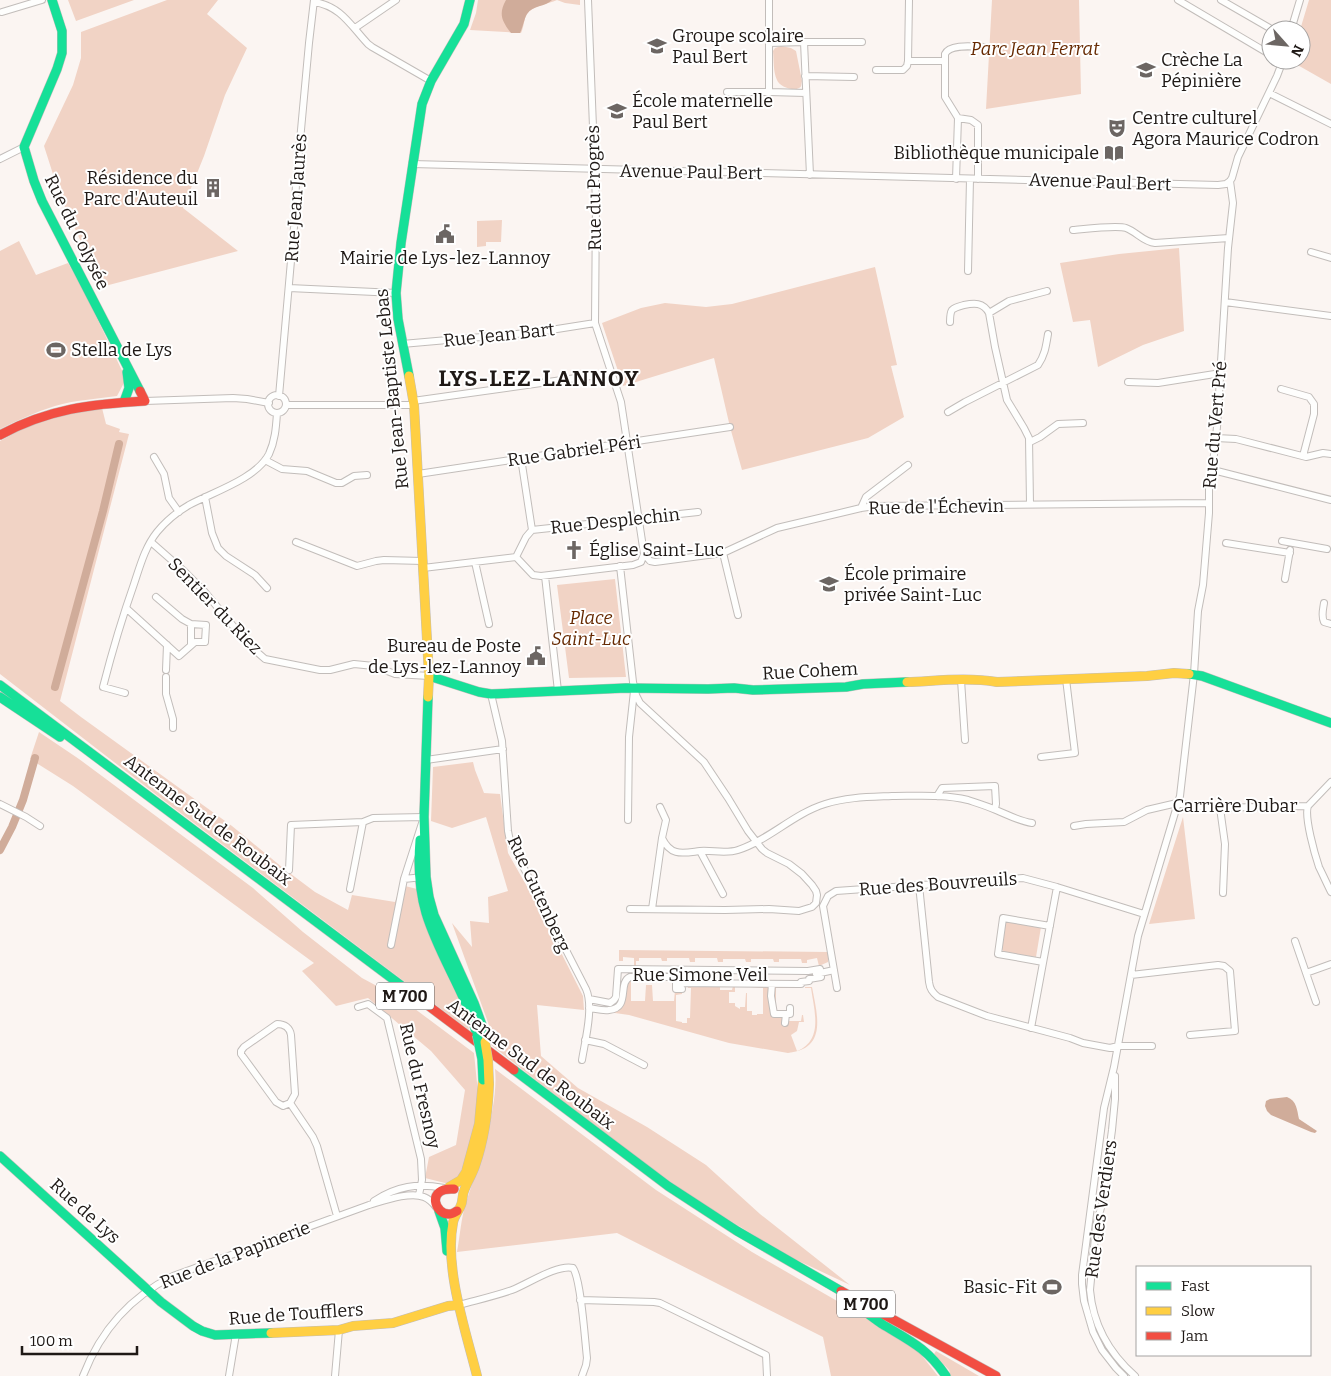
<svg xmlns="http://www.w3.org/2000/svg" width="1331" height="1376" viewBox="0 0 1331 1376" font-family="Bitter,serif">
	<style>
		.green { fill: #f1d3c5 }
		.water { fill: #d0ac9a }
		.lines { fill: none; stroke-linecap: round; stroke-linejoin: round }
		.canal { stroke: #d0ac9a; stroke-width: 8 }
		.street-casing { stroke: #c2bdba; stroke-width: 8 }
		.fast-casing { stroke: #c2bdba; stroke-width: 10 }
		.slow-casing { stroke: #c2bdba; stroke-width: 10 }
		.jam-casing { stroke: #c2bdba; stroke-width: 10 }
		.street { stroke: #fefefd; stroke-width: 6 }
		.fast { stroke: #16e098; stroke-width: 9 }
		.slow { stroke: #ffcf43; stroke-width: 9 }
		.jam { stroke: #f24e42; stroke-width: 9 }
		.fast-bridge-casing { stroke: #c2bdba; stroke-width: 10; stroke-linecap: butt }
		.slow-bridge-casing { stroke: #c2bdba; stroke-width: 10; stroke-linecap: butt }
		.fast-bridge { stroke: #16e098; stroke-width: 9 }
		.slow-bridge { stroke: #ffcf43; stroke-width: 9 }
		.labels { text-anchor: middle; stroke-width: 4; stroke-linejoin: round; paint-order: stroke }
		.shield { fill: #fff; stroke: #625e5c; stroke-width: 1 }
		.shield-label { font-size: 16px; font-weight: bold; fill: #1f1916 }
		.poi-label { font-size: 18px; fill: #1f1916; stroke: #fff; text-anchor: start }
		.park-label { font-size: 18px; font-style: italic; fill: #662901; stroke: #fff }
		.street-label { font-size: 18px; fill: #1f1916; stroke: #fff }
		.district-label { font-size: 22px; font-weight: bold; letter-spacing: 1px; fill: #1f1916; stroke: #fff }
	</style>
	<rect width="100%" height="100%" fill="#fbf5f2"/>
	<path class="green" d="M68,0H134L76,21Z
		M167,0H218L207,14L247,48L225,95L204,156L183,208L238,251L105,286L87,255L60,196L44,146L73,85L81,58V32Z
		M478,0H580V5L565,3L557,0C548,4 532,6 527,14C524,18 524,27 521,33L470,30L476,13Z
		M992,0H1079L1081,94L986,109Z
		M1309,0H1331V84L1294,63L1295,60H1301V30H1300Z
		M781,46L791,48L796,51L802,81C801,84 802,87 799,88C793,92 779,86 777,80C773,72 774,60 773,51L775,48Z
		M502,220L501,242H486V246L477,247V221Z
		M19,241L36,275L68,263L85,293L126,379L117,396C96,399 75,400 55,406C36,412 18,420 0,429V251Z
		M1179,248L1184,331L1143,345L1098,367L1090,320L1073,322L1060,263L1119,254Z
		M875,267L897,365L891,366L904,417L868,438L742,470L730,427L714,358L623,386L602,323L641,308L665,303L706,307L732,304Z
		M102,408L106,424L120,429L119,432L129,434L60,701L81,717L232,826L283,868L315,892L348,910L352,895L395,902L401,885L417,889L466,1012L469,1030L158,796L0,674V441C15,433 30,424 47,418C64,412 83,410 102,408Z
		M615,579L626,677L569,678L557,585Z
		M39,732L79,759L253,888L303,932L362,978L403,1000L474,1053L478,1093L473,1135L464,1165L458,1177L449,1184L425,1178L429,1157L456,1145L465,1090L431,1051L368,998L336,1006L302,971L314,963L73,786L30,759Z
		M473,762L475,770L484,793L500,794L508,853L534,899L583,996L584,1010L537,1005L541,1056L578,1088L647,1127L706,1165L760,1214L850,1285L786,1255L692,1197L618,1144L491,1045L490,1028L452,923L472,947L470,921L489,923L488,897L508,891L486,817L452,828L431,821L433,767Z
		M1183,817L1195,919L1149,924Z
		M1009,921L1041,927L1036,957L1004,952L1001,948L1005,924Z
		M619,950L828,952V962L819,966L817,958L807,960V963H802L801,959H779V962H774L773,959H751V962H746L745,959H723V962H718L717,958H695V962H690L689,958H667V961H662L661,958H639V961H636V968H634V958L623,957V961H619Z
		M631,978V1001H645L646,985H652L653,1001H674L675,990H676L677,993H682V994L676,995V1021L682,1022V1023H687V1018H690L691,988H688V984L720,986V990H732L733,986L745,984V987H735V992H729V1003H735V1006L740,1009V1007H745L746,993H747V1011H752V1015H757V1014H763V988L751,987V984L799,985V988H776V1013L788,1014V1021H801L802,1015H803L804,1022H799L797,1031L791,1035L797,1051C824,1040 814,1010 811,988H805V987H812C817,1014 828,1049 788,1053L729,1043L629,1015L608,1012L617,1008L625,983Z
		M495,1069L656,1190L752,1252L858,1313L919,1352L938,1376H831L823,1337L617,1233L457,1252C460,1236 461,1218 466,1203C478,1165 499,1108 495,1069Z
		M936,1351L979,1376H951L949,1370L934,1354Z"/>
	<path class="water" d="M506,0H552C545,7 533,5 527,14C524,19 523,27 520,33H511C502,21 498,14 506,0Z
		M1287,1097C1297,1101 1297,1110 1299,1119L1317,1131L1315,1133L1311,1132L1271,1115L1267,1111L1265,1106L1266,1101L1270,1099Z"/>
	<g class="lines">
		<path class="canal" d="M55,687L103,511L119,444
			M0,850L12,827L23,800L35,758"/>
		<g class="street-casing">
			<path id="street" d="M588,0L596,203L595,323L621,402L644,554
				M769,0V43L804,42L810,175
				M909,0L908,61H944
				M1178,0L1271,55
				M1221,0L1273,30
				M314,2C341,6 351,26 368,44L372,47L431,81
				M2,12L42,0
				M355,28L396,0
				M1291,30L1300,0
				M804,42H862
				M769,43V92L806,93
				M876,70H903L907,66L908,61
				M805,76L854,77
				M727,92H769
				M1269,93L1331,124
				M958,118L971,120L978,125V179
				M0,159L24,147
				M412,164L1218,185L1226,184L1230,181
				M956,179L958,118L945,97V54C950,43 976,47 987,47
				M1073,230C1085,229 1117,225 1126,228C1137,232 1143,242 1155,243L1229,238
				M1311,252L1331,258
				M968,271L970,179
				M289,288L396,293
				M1225,302L1331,316
				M950,322C950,318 950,313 952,310C955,307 960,306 964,305C974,303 983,302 989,313
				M402,344L538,332L595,323
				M1128,382L1158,383L1221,373
				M1281,389L1309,397L1314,404V414L1303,456
				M268 404a9 9 0 1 1 18 0a9 9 0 1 1-18 0Z
				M279,396L294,227L296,184L309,43L314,0
				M145,401L233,398L247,399L269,403
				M413,401L612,373
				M286,405H414
				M948,412L965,402L1038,365C1045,355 1046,346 1048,334
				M1216,438L1236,439L1306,457L1323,453L1331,454
				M1030,442L1040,437L1058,424L1083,423
				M154,457L164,474L169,498L179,512
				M521,458L532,530
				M265,460L282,469L307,471L336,483H342L354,476L367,475
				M1213,470L1331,500
				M418,474L730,427
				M205,497L212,533L218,548L226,556L255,575L267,588
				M1030,504L1029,438L1024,428L1007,400L995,347L989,313L1009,301L1047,291
				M861,508L866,497L908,465
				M532,530L698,512
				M1282,541L1327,549
				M151,542L184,571L204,591L249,645L265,659L320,670H330L354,664L374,666L395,674L429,676
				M296,542L357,566L376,561L384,560L423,561
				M1226,543L1290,553
				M723,553L738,615
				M644,554L650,561L655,562L723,553L777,528L861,508L875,506L1208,503
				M516,557L533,575L541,576L633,565L641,562L644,554
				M516,557L526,537L532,530
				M475,562L489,624
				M620,566L633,682L636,695L640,703L704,762L728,798L748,831L762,849L767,853L789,864L802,874L812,885L816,891L817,895L816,903L812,907L799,911L769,909L725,910L630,909
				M423,568L516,557
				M545,576L558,691
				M1285,579L1290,550
				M156,597L182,619L191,624
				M1324,603C1323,610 1321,616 1324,622L1331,624
				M126,608L179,656L195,642H205L206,625L191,624V645
				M166,670L167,645
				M166,677V694L173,719V728
				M961,680L965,740
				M125,693L103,687C112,652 122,618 134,584C140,566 145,547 157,532C166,521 177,512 189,505C213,492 256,479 269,454C275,441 276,428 277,413
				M491,694L502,741L508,831L510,841L586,989C594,1007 585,1041 582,1060
				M1041,757L1075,753L1066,679
				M426,760L503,749
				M937,796L942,788L995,786L996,804L995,809
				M0,804L26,817L40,826
				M1308,806C1304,817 1315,855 1319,867C1323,875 1327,884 1331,892
				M660,807L666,820L662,838
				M1220,808L1225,844L1223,893
				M628,820L629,737L634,691
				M1074,826L1086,824L1124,822L1147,810L1177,803L1209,808L1308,806L1331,782
				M700,851C712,850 726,854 738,850C769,840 793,814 825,804C847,797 869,797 892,796C917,796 943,794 968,800C977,803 987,806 996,810C1008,815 1019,821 1032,823
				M289,870L291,825L363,822L373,818L424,817L404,879L391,945
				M404,879L423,877
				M919,885L929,982C930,989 932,992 938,997L987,1016L1070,1038L1083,1043L1110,1048L1118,1046H1152
				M350,889L363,822
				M652,909L662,838C671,857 683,853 700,851L723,894
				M1295,941L1316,1002
				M1043,962L998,954L1003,918L1050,926
				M1306,973L1331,964
				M816,974L834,970
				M1131,975L1218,965L1224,966L1230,971L1235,1031L1190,1035
				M676,983V989H682
				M772,984L771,996L774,1014H790V1008
				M837,988L823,906L828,896L836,891L1023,878L1057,887L1144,914
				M589,999L610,1003L614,1000L616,997L618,969L808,971L820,969L821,977L809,979V981L801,982V984L676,983V977H630C617,983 631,1008 609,1010C603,1011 596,1009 589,1008
				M358,1007L368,1004L387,1018L421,1159L422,1180L419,1195
				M785,1023L786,1014
				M1031,1028L1057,887
				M585,1040L604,1044L644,1065
				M1115,1076V1099L1112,1130L1102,1204L1096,1226L1090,1290C1093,1325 1109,1353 1135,1376
				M290,1103L295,1094L291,1035C290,1028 285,1024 277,1024L244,1047L241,1051V1054L276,1102L283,1106L290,1103L313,1137L317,1146L337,1216
				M374,1201C397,1186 417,1183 444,1188
				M580,1300L654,1302L660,1303L766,1355L767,1376
				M459,1305C477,1300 495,1296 512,1290C526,1285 557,1264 573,1268C581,1279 585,1341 587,1358L586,1365L582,1376
				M83,1376C100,1332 130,1297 173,1276L369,1205C383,1201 410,1191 424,1197C429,1199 433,1203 436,1207
				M229,1376L236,1334
				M335,1376L339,1330
				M1124,1376L1116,1368L1102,1350L1093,1332L1084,1301L1082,1284V1275L1104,1108L1114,1067L1138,936L1180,796L1194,674L1198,611L1203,585L1209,513V489L1212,473L1217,427L1228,248L1233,203L1230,181L1232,178L1238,157L1277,76L1283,60"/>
		</g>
		<g class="fast-casing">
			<path id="fast" d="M52,0L62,31V53L57,69L24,147L34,181L42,201L140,391
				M409,376L398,319L396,293L401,243L422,104L431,81L464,24L470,0
				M124,402L129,388L127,372
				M1189,674L1202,676L1331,723
				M429,676L479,692L491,694L626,688L708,689L734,688L753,690L846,687L863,684L907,682
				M0,685L418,998
				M0,697L60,737
				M428,697L424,817L426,877L429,897L434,915L474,1003L482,1025L485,1042
				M420,840C418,865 419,889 426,913C439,956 465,991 477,1035
				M514,1070L668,1186L737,1231L841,1291
				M0,1156L161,1302L193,1326L202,1331L215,1335L271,1333
				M439,1211L445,1228L447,1251
				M860,1308C867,1313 875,1319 882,1324C910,1341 927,1348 946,1376"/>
		</g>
		<g class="slow-casing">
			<path id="slow" d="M409,376L414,405L429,676L428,697
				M907,682C936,681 967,677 997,682L1147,676L1174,673L1189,674
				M449,1187L461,1180L466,1172L479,1124L483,1080
				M271,1333L339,1330L353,1326L393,1323L448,1306L459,1305
				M477,1376C466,1332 444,1267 453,1223C454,1216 459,1211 461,1205C463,1201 462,1195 464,1191C467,1182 472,1175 475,1166C484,1140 488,1112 489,1084"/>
		</g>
		<g class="jam-casing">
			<path id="jam" d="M0,435C48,409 91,404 145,401L140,391
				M418,998L514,1070
				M454,1189C425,1187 435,1216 450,1214C452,1214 455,1212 457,1211
				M841,1291L996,1376"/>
		</g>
		<use href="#street" class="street"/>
		<use href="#fast" class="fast"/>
		<use href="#slow" class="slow"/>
		<use href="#jam" class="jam"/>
		<g class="fast-bridge-casing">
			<path id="fast-bridge" d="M477,1035L482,1059L483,1080"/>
		</g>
		<g class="slow-bridge-casing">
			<path id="slow-bridge" d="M485,1042L488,1060L489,1084"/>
		</g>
		<use href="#fast-bridge" class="fast-bridge"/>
		<use href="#slow-bridge" class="slow-bridge"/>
	</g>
	<defs>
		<g id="school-bare" transform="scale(1.5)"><path d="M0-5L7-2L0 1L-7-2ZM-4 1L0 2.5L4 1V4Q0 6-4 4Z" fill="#6c6663" stroke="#fff" stroke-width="2.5" paint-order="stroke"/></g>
		<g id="theatre-bare" transform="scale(1.5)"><path d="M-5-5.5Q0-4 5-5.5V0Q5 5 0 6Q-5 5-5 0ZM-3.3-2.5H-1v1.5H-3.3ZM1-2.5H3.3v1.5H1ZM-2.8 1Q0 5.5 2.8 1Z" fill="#6c6663" stroke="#fff" stroke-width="2.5" paint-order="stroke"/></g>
		<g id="library-bare" transform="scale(1.5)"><path d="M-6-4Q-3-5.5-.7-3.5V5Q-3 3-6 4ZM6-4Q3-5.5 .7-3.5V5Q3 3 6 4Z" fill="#6c6663" stroke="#fff" stroke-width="2.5" paint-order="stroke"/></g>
		<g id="building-bare" transform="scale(1.5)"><path d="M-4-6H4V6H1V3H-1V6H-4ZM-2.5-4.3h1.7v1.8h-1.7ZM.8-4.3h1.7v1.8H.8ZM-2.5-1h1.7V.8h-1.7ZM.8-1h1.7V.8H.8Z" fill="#6c6663" stroke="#fff" stroke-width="2.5" paint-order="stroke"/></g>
		<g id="civic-bare" transform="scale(1.5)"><path d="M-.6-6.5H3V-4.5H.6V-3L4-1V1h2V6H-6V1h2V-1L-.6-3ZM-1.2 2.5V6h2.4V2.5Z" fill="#6c6663" stroke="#fff" stroke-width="2.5" paint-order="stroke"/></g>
		<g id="stadium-bare" transform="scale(1.5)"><path d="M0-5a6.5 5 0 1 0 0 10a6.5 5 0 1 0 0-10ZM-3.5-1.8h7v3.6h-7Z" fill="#6c6663" stroke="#fff" stroke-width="2.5" paint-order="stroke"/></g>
		<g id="church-bare" transform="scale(1.5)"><path d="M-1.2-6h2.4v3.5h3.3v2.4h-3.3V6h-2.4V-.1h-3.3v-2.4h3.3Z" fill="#6c6663" stroke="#fff" stroke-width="2.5" paint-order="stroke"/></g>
	</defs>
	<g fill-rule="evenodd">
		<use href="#school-bare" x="657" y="46"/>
		<use href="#school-bare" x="1146" y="70"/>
		<use href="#school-bare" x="617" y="111"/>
		<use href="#theatre-bare" x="1117" y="128"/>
		<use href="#library-bare" x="1114" y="153"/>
		<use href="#building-bare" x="213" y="188"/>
		<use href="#civic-bare" x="445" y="234"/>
		<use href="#stadium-bare" x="56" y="350"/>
		<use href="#church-bare" x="574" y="550"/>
		<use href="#school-bare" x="829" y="584"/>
		<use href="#civic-bare" x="536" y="656"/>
		<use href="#stadium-bare" x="1052" y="1287"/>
	</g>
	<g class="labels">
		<g class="shield">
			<rect x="376" y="982.5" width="58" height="27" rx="4"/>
			<rect x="837" y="1290.5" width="58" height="27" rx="4"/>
		</g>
		<g class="shield-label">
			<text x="405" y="1002">M 700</text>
			<text x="866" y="1310">M 700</text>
		</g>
		<g class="poi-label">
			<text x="672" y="42">Groupe scolaire<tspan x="672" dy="21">Paul Bert</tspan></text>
			<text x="1161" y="66">Crèche La<tspan x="1161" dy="21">Pépinière</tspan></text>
			<text x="632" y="107">École maternelle<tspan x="632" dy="21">Paul Bert</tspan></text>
			<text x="1132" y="124">Centre culturel<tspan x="1132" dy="21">Agora Maurice Codron</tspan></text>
			<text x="1099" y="159" text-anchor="end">Bibliothèque municipale</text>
			<text x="198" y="184" text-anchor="end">Résidence du<tspan x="198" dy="21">Parc d'Auteuil</tspan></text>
			<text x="445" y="264" text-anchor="middle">Mairie de Lys-lez-Lannoy</text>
			<text x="71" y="356">Stella de Lys</text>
			<text x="589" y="556">Église Saint-Luc</text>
			<text x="844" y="580">École primaire<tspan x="844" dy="21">privée Saint-Luc</tspan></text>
			<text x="521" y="652" text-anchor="end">Bureau de Poste<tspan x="521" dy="21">de Lys-lez-Lannoy</tspan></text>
			<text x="1037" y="1293" text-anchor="end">Basic-Fit</text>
		</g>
		<g class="park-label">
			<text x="1035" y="55">Parc Jean Ferrat</text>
			<text x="591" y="624">Place<tspan x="591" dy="21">Saint-Luc</tspan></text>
		</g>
		<g class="street-label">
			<text transform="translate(691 172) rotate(1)" y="6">Avenue Paul Bert</text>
			<text transform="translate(1100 182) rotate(2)" y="6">Avenue Paul Bert</text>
			<text transform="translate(594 188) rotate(-91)" y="6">Rue du Progrès</text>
			<text transform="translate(296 198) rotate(-86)" y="6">Rue Jean Jaurès</text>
			<text transform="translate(77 232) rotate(64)" y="6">Rue du Colysée</text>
			<text transform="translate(499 335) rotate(-6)" y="6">Rue Jean Bart</text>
			<text transform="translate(392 389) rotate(-96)" y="6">Rue Jean-Baptiste Lebas</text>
			<text transform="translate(1215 425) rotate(-85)" y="6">Rue du Vert Pré</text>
			<text transform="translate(574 451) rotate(-8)" y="6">Rue Gabriel Péri</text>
			<text transform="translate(936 507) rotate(-1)" y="6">Rue de l'Échevin</text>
			<text transform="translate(615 521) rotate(-6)" y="6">Rue Desplechin</text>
			<text transform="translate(215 606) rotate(46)" y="6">Sentier du Riez</text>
			<text transform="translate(810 671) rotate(-3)" y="6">Rue Cohem</text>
			<text x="1235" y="812">Carrière Dubar</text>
			<text transform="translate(208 820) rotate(37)" y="6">Antenne Sud de Roubaix</text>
			<text transform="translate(938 884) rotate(-4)" y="6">Rue des Bouvreuils</text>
			<text transform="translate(539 894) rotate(65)" y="6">Rue Gutenberg</text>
			<text x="700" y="981">Rue Simone Veil</text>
			<text transform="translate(531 1064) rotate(37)" y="6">Antenne Sud de Roubaix</text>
			<text transform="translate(420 1086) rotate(77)" y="6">Rue du Fresnoy</text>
			<text transform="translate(1101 1209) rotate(-82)" y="6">Rue des Verdiers</text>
			<text transform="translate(85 1211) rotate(42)" y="6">Rue de Lys</text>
			<text transform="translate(235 1255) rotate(-21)" y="6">Rue de la Papinerie</text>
			<text transform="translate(296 1314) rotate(-4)" y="6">Rue de Toufflers</text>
		</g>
		<g class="district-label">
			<text x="539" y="386">LYS-LEZ-LANNOY</text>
		</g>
	</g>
	<rect x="1136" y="1266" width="175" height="90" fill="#ffffff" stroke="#a5a3a2"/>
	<rect x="1146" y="1282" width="25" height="8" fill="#16e098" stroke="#a5a3a2"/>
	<text x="1181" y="1291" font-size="15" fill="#1f1916">Fast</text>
	<rect x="1146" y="1307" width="25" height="8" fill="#ffcf43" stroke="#a5a3a2"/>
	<text x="1181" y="1316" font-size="15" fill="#1f1916">Slow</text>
	<rect x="1146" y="1332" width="25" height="8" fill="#f24e42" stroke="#a5a3a2"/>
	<text x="1181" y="1341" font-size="15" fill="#1f1916">Jam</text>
	<g transform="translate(1286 45) rotate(117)"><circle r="24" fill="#ffffff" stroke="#a5a3a2"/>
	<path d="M0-4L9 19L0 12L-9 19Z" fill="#6c6663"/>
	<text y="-8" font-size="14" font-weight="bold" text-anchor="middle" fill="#1f1916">N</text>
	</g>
	<path d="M22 1346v8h115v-8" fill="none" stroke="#1f1916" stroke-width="2.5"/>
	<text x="30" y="1346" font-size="15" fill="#1f1916" stroke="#ffffff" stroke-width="4" paint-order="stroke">100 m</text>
</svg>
